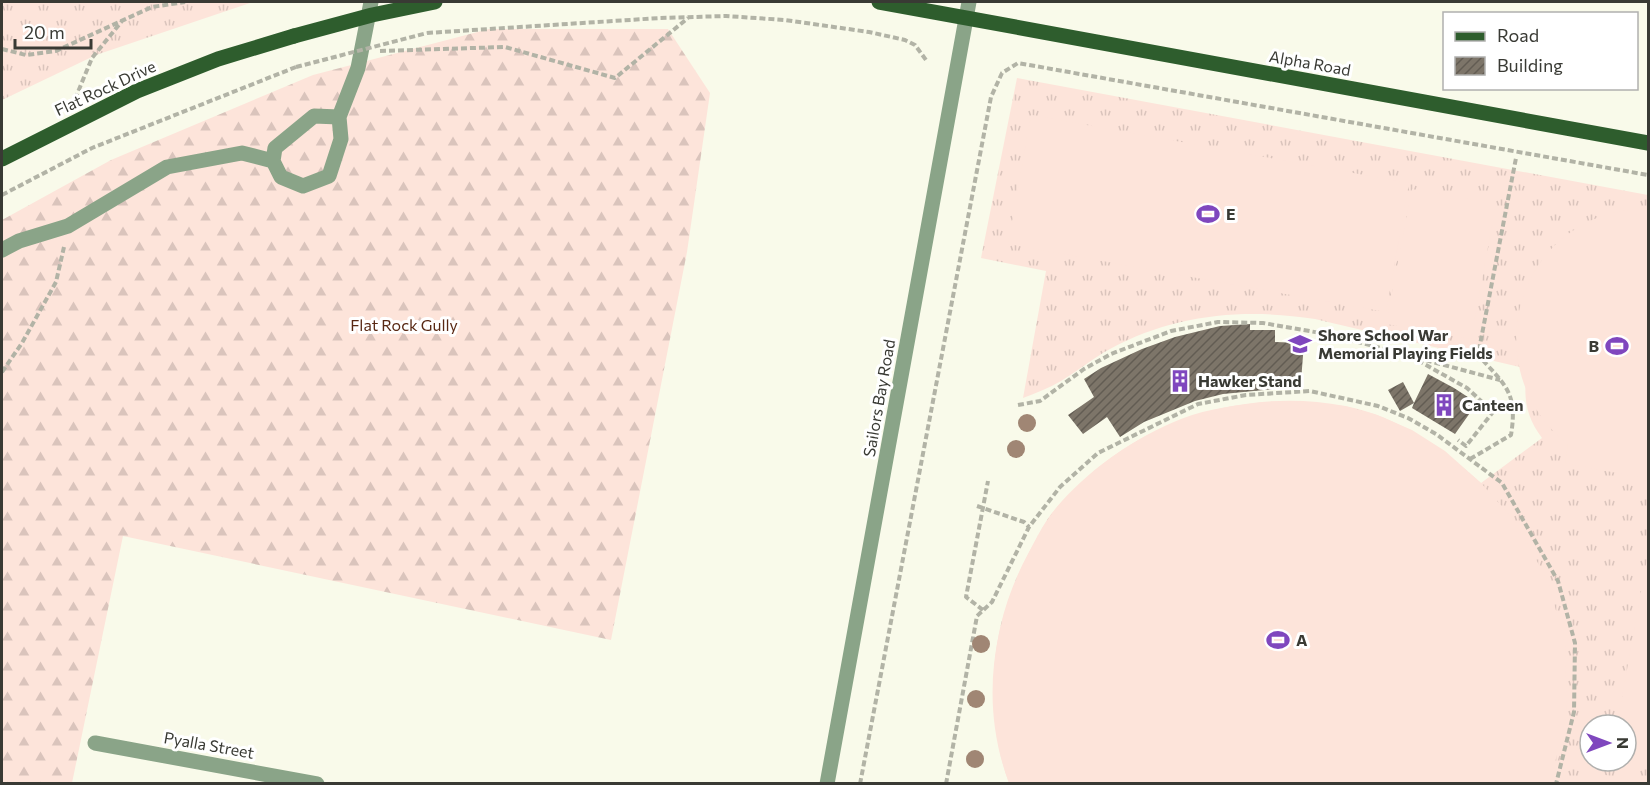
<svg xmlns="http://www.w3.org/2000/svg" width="1650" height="785" viewBox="0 0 1650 785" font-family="Commissioner,sans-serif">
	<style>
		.grass { fill: url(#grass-tufts); fill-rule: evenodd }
		.forest { fill: url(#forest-firs) }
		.garden { fill: #fde4da }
		.building { fill: url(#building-hatch) }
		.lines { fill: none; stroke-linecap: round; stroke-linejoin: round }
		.path { stroke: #b2b3a6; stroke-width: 4; stroke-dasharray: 6 3; stroke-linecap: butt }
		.minor { stroke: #8aa488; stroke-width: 15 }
		.major { stroke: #2e5d2d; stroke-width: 15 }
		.path-bridge { stroke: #b2b3a6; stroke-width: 4; stroke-dasharray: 6 3; stroke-linecap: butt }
		.major-bridge { stroke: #2e5d2d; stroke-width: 15 }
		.tree { fill: #a08674 }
		.labels { text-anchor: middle; stroke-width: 6; stroke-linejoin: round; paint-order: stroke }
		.street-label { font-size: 16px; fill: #393a34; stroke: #fff }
		.poi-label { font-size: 16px; font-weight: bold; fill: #393a34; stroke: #fff; text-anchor: start }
		.park-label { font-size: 16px; fill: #582813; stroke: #fff }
	</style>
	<defs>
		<pattern id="grass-tufts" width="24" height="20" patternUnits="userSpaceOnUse" patternTransform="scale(1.5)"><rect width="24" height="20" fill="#fde4da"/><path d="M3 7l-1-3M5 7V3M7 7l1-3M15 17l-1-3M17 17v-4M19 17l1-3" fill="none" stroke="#dac4bc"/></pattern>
		<pattern id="forest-firs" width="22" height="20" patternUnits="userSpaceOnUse" patternTransform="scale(1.5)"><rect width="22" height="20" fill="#fde4da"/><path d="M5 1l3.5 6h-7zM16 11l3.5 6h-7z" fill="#dac4bc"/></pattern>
		<pattern id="building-hatch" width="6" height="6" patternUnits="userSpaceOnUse" patternTransform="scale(1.5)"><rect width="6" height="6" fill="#7d7569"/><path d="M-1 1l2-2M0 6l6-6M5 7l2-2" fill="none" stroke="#625c53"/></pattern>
	</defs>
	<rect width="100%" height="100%" fill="#f9faea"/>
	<path class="grass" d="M2,2H253L96,55L2,100Z
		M1017,78L1648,195V783H1009C998,754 995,725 994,695C992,644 1005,596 1029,552C1035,541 1040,530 1047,520C1056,506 1069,495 1081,483C1149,417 1251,388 1345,406C1400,417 1440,447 1481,483L1542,438C1526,417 1522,395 1528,369L1315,319C1245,308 1174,314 1110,349C1093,358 1078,371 1061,381C1049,388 1036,393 1023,398L1046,271L981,258ZM1590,725H1626V761H1590Z"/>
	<path class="forest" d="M489,29H668L710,93L687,252L611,640L123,536L72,783L2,784V220L111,160L313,75Z"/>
	<path class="garden" d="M1031,115L1409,183L1386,312L1008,244Z
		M1412,189L1496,204L1471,339L1386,324Z
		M1648,208V479L1565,463L1568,444C1494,388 1500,271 1582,225C1603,213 1625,210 1648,208Z
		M1284,401L1345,406L1377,415L1412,430L1445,451L1481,483L1514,520L1548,581L1565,644L1567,714L1550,783H1009C979,703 992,620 1032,547C1041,531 1049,515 1062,501C1094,466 1136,437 1181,419C1212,407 1250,403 1284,401Z
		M1648,553V765L1624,761H1626V725H1617Z
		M1605,775L1648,783H1604Z"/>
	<path class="building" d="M1250,324V330H1275V342L1304,343L1301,381L1276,380L1275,389L1223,394L1195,401L1144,422L1120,437L1107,417L1083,434L1068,415L1094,397L1084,379L1101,368L1142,349L1175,337L1220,326Z
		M1428,374L1454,388L1477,403L1455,434L1412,408L1414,403L1400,411L1388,390L1403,382L1414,403Z"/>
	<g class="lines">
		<path class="path" d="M427,33L660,18L726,16L785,20L869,32L905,40L915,45L926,60
			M2,49L26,55L56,51L152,7L185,2
			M380,51L505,47L615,78L688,18
			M75,99L92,58L122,21
			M2,195L92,148L296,67
			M1410,356L1467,388L1493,412L1466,446L1458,440
			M2,372L22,343L56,282L64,247
			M1018,405L1040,401L1084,369L1111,354L1171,331L1218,322L1263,323L1332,335L1500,380
			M1470,459L1511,435C1518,392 1505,385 1478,355L1516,158
			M977,506L1024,522L1029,527
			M983,610L966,597L988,481
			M860,784L991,97L1002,73L1018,63L1648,175
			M946,784L977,616L992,602L1029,527L1060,487L1098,453L1198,404L1246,395L1310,391L1378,406L1408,418L1436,434L1502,483L1558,581L1575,643L1574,712L1556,784"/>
		<path class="minor" d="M339,117L314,116L275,148L273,161L281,177L303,186L329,176L341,139L339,117L358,68L371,2
			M2,250L19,241L68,226L167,167L242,153L273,161
			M95,743L317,784
			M827,784L969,2"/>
		<path class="major" d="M879,2L1648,143
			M2,159L137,91L218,59L294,36"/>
		<path class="path-bridge" d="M296,67L427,33"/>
		<path class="major-bridge" d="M294,36L372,15L435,2"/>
	</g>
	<g class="tree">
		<circle cx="1027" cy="423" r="9"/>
		<circle cx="1016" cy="449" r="9"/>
		<circle cx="981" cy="644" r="9"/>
		<circle cx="976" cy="699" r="9"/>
		<circle cx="975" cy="759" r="9"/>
	</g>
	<defs>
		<g id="stadium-bare" transform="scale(1.8)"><path d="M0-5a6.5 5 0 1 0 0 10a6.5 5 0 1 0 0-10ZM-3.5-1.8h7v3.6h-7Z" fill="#7f47be" stroke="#fff" stroke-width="2.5" paint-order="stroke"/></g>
		<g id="school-bare" transform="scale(1.8)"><path d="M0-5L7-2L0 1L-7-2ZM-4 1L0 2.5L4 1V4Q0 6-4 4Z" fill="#7f47be" stroke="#fff" stroke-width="2.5" paint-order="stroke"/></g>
		<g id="building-bare" transform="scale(1.8)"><path d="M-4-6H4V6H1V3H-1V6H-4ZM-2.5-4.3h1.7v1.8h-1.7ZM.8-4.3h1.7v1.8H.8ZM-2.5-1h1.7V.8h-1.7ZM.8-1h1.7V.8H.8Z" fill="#7f47be" stroke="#fff" stroke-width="2.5" paint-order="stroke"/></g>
	</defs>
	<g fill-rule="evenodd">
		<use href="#stadium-bare" x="1208" y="214"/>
		<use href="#school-bare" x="1300" y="344"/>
		<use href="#stadium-bare" x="1617" y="346"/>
		<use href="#building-bare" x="1180" y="381"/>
		<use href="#building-bare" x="1444" y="405"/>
		<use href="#stadium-bare" x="1278" y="640"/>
	</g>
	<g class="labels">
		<g class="street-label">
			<text transform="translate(1310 63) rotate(10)" y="6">Alpha Road</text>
			<text transform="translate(105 88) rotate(-25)" y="6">Flat Rock Drive</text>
			<text transform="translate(879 398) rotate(-80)" y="6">Sailors Bay Road</text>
			<text transform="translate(209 745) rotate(10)" y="6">Pyalla Street</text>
		</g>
		<g class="poi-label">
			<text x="1226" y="220">E</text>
			<text x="1318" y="341">Shore School War<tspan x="1318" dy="18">Memorial Playing Fields</tspan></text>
			<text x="1599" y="352" text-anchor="end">B</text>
			<text x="1198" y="387">Hawker Stand</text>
			<text x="1462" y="411">Canteen</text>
			<text x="1296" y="646">A</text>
		</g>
		<g class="park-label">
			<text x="404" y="331">Flat Rock Gully</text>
		</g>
	</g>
	<rect width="1650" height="785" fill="none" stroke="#393a34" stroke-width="6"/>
	<rect x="1443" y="12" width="195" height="78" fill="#ffffff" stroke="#b0b0ae" stroke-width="1.5"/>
	<rect x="1455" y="32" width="30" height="9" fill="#2e5d2d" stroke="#b0b0ae" stroke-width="1.5"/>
	<text x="1497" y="42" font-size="18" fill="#393a34">Road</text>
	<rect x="1455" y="57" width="30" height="18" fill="url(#building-hatch)" stroke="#b0b0ae" stroke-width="1.5"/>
	<text x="1497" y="72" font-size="18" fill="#393a34">Building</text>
	<g transform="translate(1608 743) rotate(90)"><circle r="28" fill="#ffffff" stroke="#b0b0ae" stroke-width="1.5"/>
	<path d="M0-4.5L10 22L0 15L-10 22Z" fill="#7f47be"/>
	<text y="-9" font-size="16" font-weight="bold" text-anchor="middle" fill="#393a34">N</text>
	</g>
	<path d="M15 39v9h76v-9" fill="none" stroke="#393a34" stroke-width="3"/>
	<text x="24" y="39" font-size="18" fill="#393a34" stroke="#ffffff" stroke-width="4.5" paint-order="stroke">20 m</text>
</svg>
